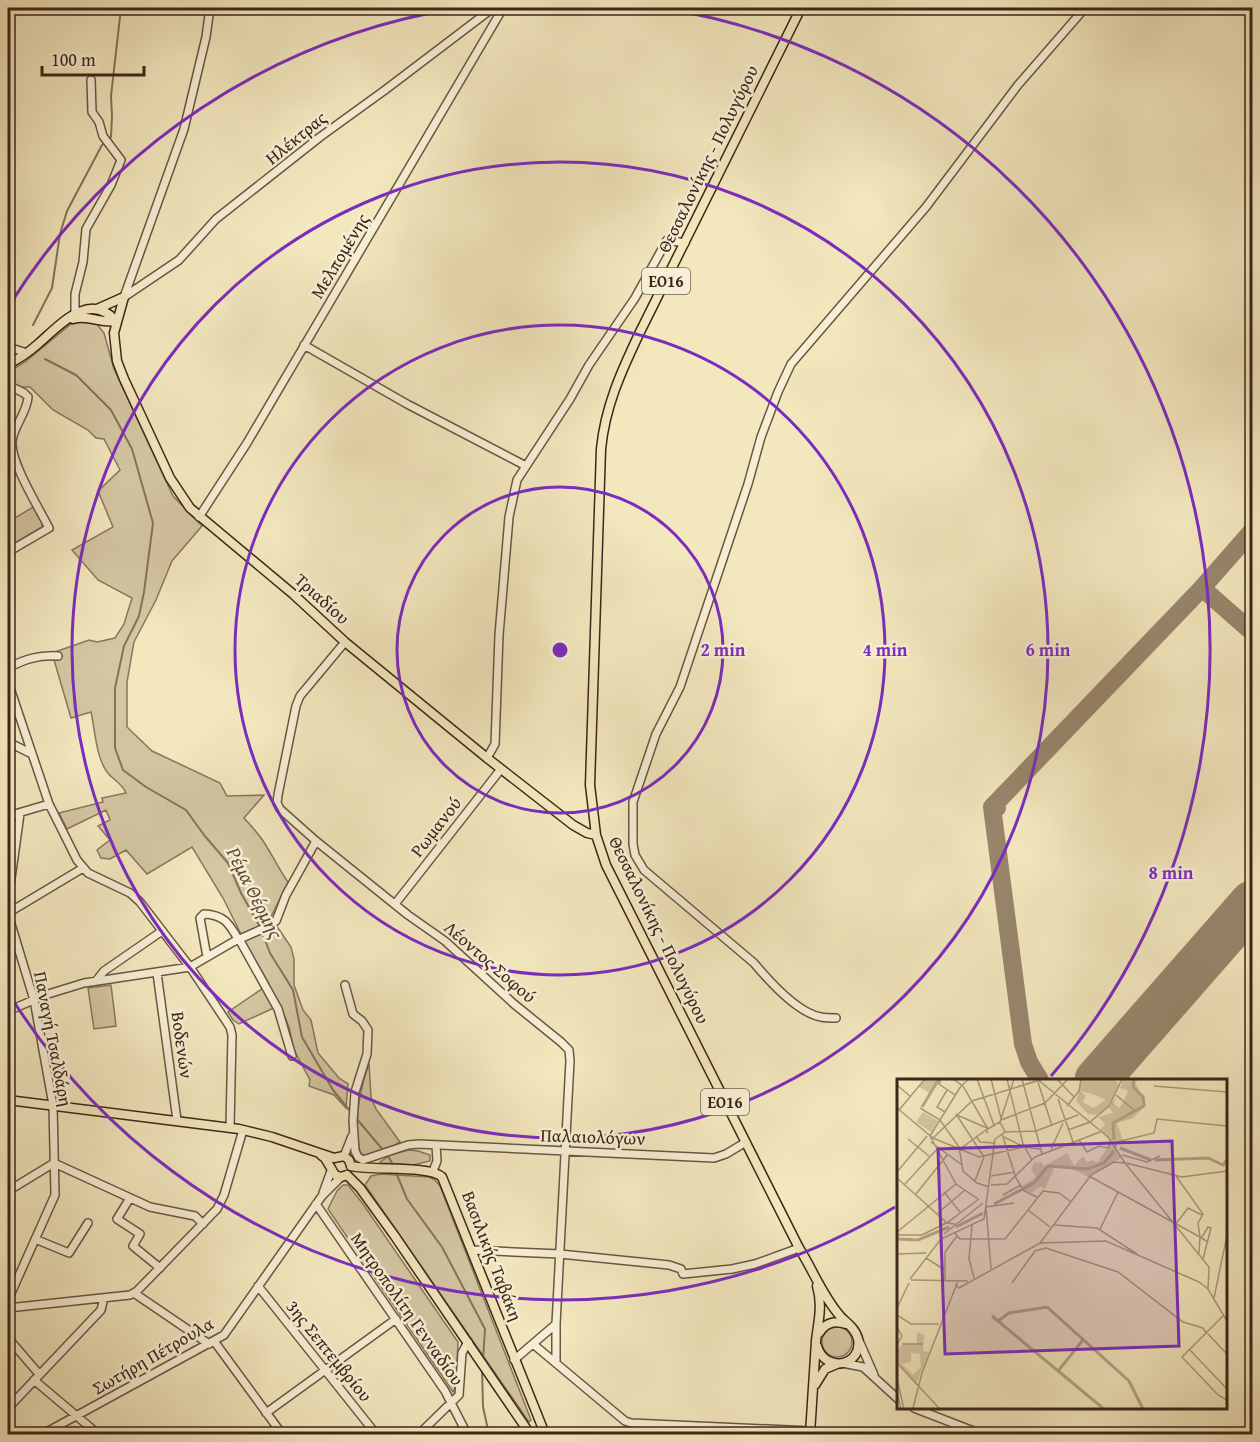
<svg xmlns="http://www.w3.org/2000/svg" width="1260" height="1442" viewBox="0 0 1260 1442" font-family="'Gentium Book Plus',serif">
	<style>
		.green { fill: #d4c6a2; stroke: #88765e; stroke-width: 1.5 }
		.lines { fill: none; stroke-linecap: round; stroke-linejoin: round }
		.stream { stroke: #85725a; stroke-width: 2 }
		.taxiway { stroke: #98866c; stroke-width: 18 }
		.runway { stroke: #98866c; stroke-width: 45 }
		.minor-casing { stroke: #6a5642; stroke-width: 10 }
		.major-casing { stroke: #3c2619; stroke-width: 11 }
		.minor { stroke: #f7efd5; stroke-width: 7 }
		.major { stroke: #f3e7be; stroke-width: 8 }
		.ring { fill: none; stroke: #7b2cbf; stroke-width: 3 }
		.labels { text-anchor: middle; stroke-width: 5; stroke-linejoin: round; paint-order: stroke }
		.shield { fill: #f7efd5; stroke: #746251; stroke-width: 1.5 }
		.shield-label { font-size: 16px; font-weight: bold; fill: #3c2619 }
		.street-label { font-size: 18px; fill: #3c2619; stroke: #f7efd5 }
		.water-label { font-size: 20px; font-style: italic; fill: #604c3a; stroke: #f7efd5 }
		.inset-river { fill: none; stroke: #b5a586; stroke-width: 3 }
		.inset-road { fill: none; stroke: #aa9a7c; stroke-width: 1.5 }
		.view { fill: #7b2cbf; fill-opacity: 0.15; stroke: #7b2cbf; stroke-width: 3 }
		.inset-edge { fill: none; stroke: #3c2619; stroke-width: 3 }
		.centre { fill: #7b2cbf; stroke: #f7efd5; stroke-width: 3 }
		.ring-label { font-size: 18px; text-anchor: middle; font-weight: bold; fill: #7b2cbf; stroke: #f7efd5; stroke-width: 5; stroke-linejoin: round; paint-order: stroke }
	</style>
	<rect width="100%" height="100%" fill="#f3e7be"/>
	<filter id="stains"><feTurbulence type="fractalNoise" baseFrequency=".00333" numOctaves="4"/><feColorMatrix values="0 0 0 0 .2 0 0 0 0 .09 0 0 0 0 .02 0 0 0 .5 -.17"/></filter>
	<radialGradient id="worn" r=".72"><stop offset=".6" stop-color="#630" stop-opacity="0"/><stop offset="1" stop-color="#630" stop-opacity=".3"/></radialGradient>
	<path class="green" d="M85,320L96,323L104,333L114,369L173,496L202,526L172,561L156,600L134,642L127,682V727L152,751L220,783L227,796L264,795L244,818C253,828 262,837 268,849C275,860 280,871 288,882L268,923L241,934L223,898L192,847L147,874L126,850L110,859L101,858L97,850L110,840L98,826L110,820L106,810L67,829L59,813L103,802L102,798L126,793C122,783 113,780 107,772C96,757 95,730 91,712L71,718L52,653L89,640L97,642L115,638L124,624L132,598L98,580L72,550L113,527L98,491L120,470L104,439L96,438L88,430L53,410L30,387H20L8,381V372L25,362L71,324Z
		M35,506L42,519V527L15,543L8,522Z
		M276,925L291,947L294,959V985L303,1010L311,1020L318,1053L339,1078L348,1084L346,1108L334,1095L309,1086L310,1080L294,1050L289,1027L280,1005L239,1024L233,1020L228,1012L269,984L244,940Z
		M111,985L116,1026L94,1029L88,988Z
		M369,1063L371,1097L376,1109L400,1142L384,1151L365,1156L360,1152C353,1122 359,1092 369,1063Z
		M409,1150L418,1151L430,1155V1161L413,1165L381,1163L380,1162L392,1154Z
		M381,1174L429,1177L435,1180L440,1186L531,1420L529,1422L365,1185L371,1176Z
		M343,1185H348L363,1204L458,1342L456,1386L453,1392L328,1209L337,1191Z
		M822 1342a15 15 0 1 1 30 0a15 15 0 1 1-30 0Z"/>
	<g class="lines">
		<path class="stream" d="M33,325L52,288L60,234L67,211L102,145L111,137L112,116L111,96L121,8
			M45,359L76,375L111,410L132,449L153,523L144,592L139,616L124,646L115,688V748L123,770L146,787L186,810L204,835L228,863L241,893L260,927L270,953L293,990L302,1037L333,1090L350,1111
			M356,1118L383,1150
			M387,1154L393,1165
			M395,1170L407,1199L442,1247L485,1329L483,1359
			M482,1368L483,1407L489,1434"/>
		<path class="taxiway" d="M1203,590L1202,588L1252,632
			M992,807L1202,588L1252,531
			M997,808L992,807L1023,1044L1029,1062L1040,1080"/>
		<path class="runway" d="M1097,1080L1252,903"/>
		<g class="minor-casing">
			<path id="minor" d="M124,297L179,260L216,219L320,137L385,90L493,8
				M124,297L184,129L206,37L210,8
				M75,313V294L83,262L86,229L111,185L121,160L103,136L99,122L92,112L91,80
				M304,345L407,404L526,466
				M8,347L27,353
				M8,385L24,393L28,397C27,413 14,425 12,441C10,462 39,508 49,528L8,552
				M199,517L247,443L503,8
				M345,642L300,696L296,706L278,795L277,803L280,809L316,841L408,915L445,941L514,1004L561,1042L569,1050L570,1061L556,1324L514,1360
				M8,668C25,659 38,655 58,656
				M8,682L49,804L77,860L88,873L130,893L140,902L190,967L230,1027L232,1035L230,1127
				M8,742L32,754
				M487,758L495,744L499,635L509,517L517,480L570,399L589,365L635,298L667,240L685,243
				M8,816L49,804
				M8,900L20,814
				M395,904L501,769
				M8,913L83,868
				M8,920L11,924L34,1000L53,1105L55,1195L8,1300
				M239,939L278,1009L292,1056
				M207,957L200,918L204,914C224,915 229,923 238,939
				M157,973L177,1120
				M96,981L104,971L162,931
				M345,985L353,1014L362,1021L368,1030L367,1054L355,1092L353,1121L355,1151L358,1157L363,1160L408,1145L419,1144L714,1158L726,1154L746,1142
				M8,1011L45,995L84,983L190,967L233,942L269,926L276,921L286,895L316,841
				M836,1018C831,1018 826,1018 821,1017C797,1013 769,981 754,963L644,870L635,855L633,844V802L656,734L680,687L748,484L761,437L778,392L791,364L926,207L1018,85L1085,8
				M344,1156L352,1136
				M54,1163L150,1207L195,1216L203,1224
				M433,1171L437,1161L436,1145
				M8,1191L54,1163
				M323,1193L331,1171
				M130,1198L117,1219L140,1234L133,1246L160,1268
				M316,1204L445,1391L467,1434
				M35,1239L69,1253L88,1223
				M472,1250L560,1254L669,1265L681,1269L683,1274L732,1269L755,1264L799,1248
				M258,1286L376,1434
				M134,1293L209,1344
				M8,1308L130,1295L137,1291L217,1209L224,1195L243,1130
				M556,1324V1362
				M857,1336L874,1375
				M8,1338L39,1374
				M214,1341L282,1434
				M533,1344L625,1421L631,1423L811,1431
				M842,1363L863,1367L898,1399
				M34,1380L98,1434
				M8,1408L101,1310L104,1298
				M914,1408L981,1434
				M266,1413L396,1319
				M43,1434L224,1335L322,1196L341,1177
				M419,1434L459,1395L462,1353L468,1342"/>
		</g>
		<g class="major-casing">
			<path id="major" d="M801,8L639,334C621,372 605,407 601,449L590,785L596,835L606,865L799,1248C813,1270 823,1297 841,1317C847,1323 856,1329 858,1339C863,1366 825,1374 817,1346
				M124,297L114,333L117,361L124,379L170,478L190,508L293,594L345,642L487,758L573,825L587,833L596,835
				M97,309L124,297
				M73,319C88,314 101,324 116,321
				M8,364C19,359 29,352 38,344C59,326 89,290 116,321
				M8,1100L239,1129L272,1137L334,1158
				M321,1155L325,1158L335,1175L341,1177L347,1175
				M334,1158L344,1156L349,1160L351,1166
				M351,1166C373,1171 430,1165 442,1177L545,1434
				M347,1175L360,1188L394,1235L530,1434
				M819,1333C825,1323 835,1320 846,1324
				M815,1385L825,1369L837,1364
				M810,1434C812,1403 814,1372 816,1341C818,1322 823,1306 817,1286"/>
		</g>
		<use href="#minor" class="minor"/>
		<use href="#major" class="major"/>
	</g>
	<g class="ring">
		<circle cx="560" cy="650" r="163"/>
		<circle cx="560" cy="650" r="325"/>
		<circle cx="560" cy="650" r="488"/>
		<path d="M895 1207A650 650 0 0 1 9 994M9 306A650 650 0 0 1 458 8M662 8A650 650 0 0 1 1051 1076"/>
	</g>
	<g class="labels">
		<g class="shield">
			<rect x="642" y="268" width="48" height="26" rx="4.5"/>
			<rect x="701" y="1089" width="48" height="26" rx="4.5"/>
		</g>
		<g class="shield-label">
			<text x="666" y="287">ΕΟ16</text>
			<text x="725" y="1108">ΕΟ16</text>
		</g>
		<g class="street-label">
			<text transform="translate(296 138) rotate(-39)" y="6">Ηλέκτρας</text>
			<text transform="translate(708 159) rotate(-64)" y="6">Θεσσαλονίκης - Πολυγύρου</text>
			<text transform="translate(340 256) rotate(-59)" y="6">Μελπομένης</text>
			<text transform="translate(322 599) rotate(42)" y="6">Τριαδίου</text>
			<text transform="translate(436 827) rotate(-52)" y="6">Ρωμανού</text>
			<text transform="translate(659 930) rotate(64)" y="6">Θεσσαλονίκης - Πολυγύρου</text>
			<text transform="translate(490 962) rotate(41)" y="6">Λέοντος Σοφού</text>
			<text transform="translate(53 1039) rotate(79)" y="6">Παναγή Τσαλδάρη</text>
			<text transform="translate(182 1045) rotate(82)" y="6">Βοδενών</text>
			<text transform="translate(593 1137) rotate(2)" y="6">Παλαιολόγων</text>
			<text transform="translate(492 1256) rotate(69)" y="6">Βασιλικής Ταβάκη</text>
			<text transform="translate(407 1309) rotate(55)" y="6">Μητροπολίτη Γενναδίου</text>
			<text transform="translate(329 1351) rotate(51)" y="6">3ης Σεπτεμβρίου</text>
			<text transform="translate(153 1356) rotate(-30)" y="6">Σωτήρη Πέτρουλα</text>
		</g>
		<g class="water-label">
			<text transform="translate(255 893) rotate(63)" y="7">Ρέμα Θέρμης</text>
		</g>
	</g>
	<g transform="translate(897 1079)">
		<rect width="330" height="330" fill="#f3e7be"/>
		<path d="M29,0H43L25,29L32,14L22,8ZM185,0H218L222,7L212,26L201,36L191,35L179,22ZM184,12L198,16L209,21L196,29L186,23L189,17ZM226,0H245L238,3L249,26L236,39L220,44L226,61L218,66L203,51L208,45L201,38L216,34L212,28L219,17L217,25L222,29L227,22L231,12L223,9ZM26,33L41,42L34,53L19,43ZM214,64L224,79L191,98L172,88L158,87L148,110L144,107L134,114L127,111L125,107L139,98L134,91L137,83L144,84L141,78L147,87L170,74L177,87L186,77L190,83L196,81L200,84ZM20,253L27,256L26,272L32,273L19,306L0,282V271L6,265L20,266ZM14,274L23,275L24,288L16,296L5,285L14,283Z" fill="#d4c6a2" fill-rule="evenodd"/>
		<path class="inset-river" d="M25,28L42,0M217,61L216,44L247,27L246,18L236,8L237,0M223,69L254,81M258,81L311,79L326,86L330,81M97,125L137,104L151,87L191,90L207,84L217,72M59,148L86,134M0,160L21,161L52,148M150,228L232,302L246,330M95,237L207,330M101,242L112,234L150,228M161,292L186,261"/>
		<path class="inset-road" d="M44,0L42,5L58,16M56,0L66,7L91,50M80,0L97,46M94,0L104,39M110,0L126,65L135,81M125,0L145,75M140,0L211,58L228,84M160,0L177,18M141,3L155,47M0,6L14,18M257,7L330,13M219,16L238,32M161,20L176,63M170,27L182,12L184,0M0,29L36,59L82,78L127,68M23,29L43,41L62,68L66,92L80,104L92,108M2,31L28,0M48,33L40,28L50,11M59,35L87,78M60,36L90,49M104,41L148,24L171,0M103,43L117,0M171,51L193,43L212,27L225,0M108,53L139,52L181,36M91,54L89,51L103,43M105,55L119,99L127,112L140,118M33,57L59,105L81,120M33,57L64,7L72,0M79,57L83,63L97,64M107,58L127,68L143,70M36,59L75,22L146,0M11,60L32,77M98,60L108,53L103,43M182,61L190,73L202,67L211,69L214,62M34,63L65,86M218,69L220,63L257,54L260,40L330,47M63,70L89,51M154,70L166,44M225,76L250,83L263,77M228,84L312,188L311,210M229,84L285,98L330,92M0,93L30,57M94,97L118,93M192,97L303,158L302,174M279,97L306,135L301,144L303,158L311,163M0,99L50,144L58,145M78,102L87,78M8,105L42,68M94,106L110,105L138,78L203,53M47,113L63,133M19,115L51,75M106,116L124,106M131,131L153,148M41,134L68,111M279,145L291,129L305,136M75,146L72,180L77,199M157,146L200,149L240,175M203,150L221,113M0,153L59,105M57,153L63,160H108L146,112L162,114L173,122M47,155L86,124M0,156H25L51,143L82,120M305,158L311,148L314,149L306,180M143,164L194,96L217,83L228,84M0,175L29,174M29,179L48,191M94,190L89,128L117,124M13,200L44,160L87,140L98,60M14,201L71,202M48,202V173L60,157M61,202L59,206L62,209L143,164L209,162L302,203L311,210L330,242M115,204L138,172L149,169L221,193L286,243L306,249L310,255M317,219L330,156M0,229L12,204M0,236L14,245H42M327,236L285,278L321,316L330,321M0,248L5,257L0,266M311,255L330,275M5,265H26M292,270L330,310M0,284L43,330M0,300L7,330M0,312L4,330M16,329L25,294L59,207"/>
		<path class="view" d="M275,62L282,267L48,275L41,70Z"/>
		<rect width="330" height="330" class="inset-edge"/>
	</g>
	<circle cx="560" cy="650" r="9" class="centre"/>
	<g class="ring-label">
		<text x="723" y="656">2 min</text>
		<text x="885" y="656">4 min</text>
		<text x="1048" y="656">6 min</text>
		<text x="1171" y="879">8 min</text>
	</g>
	<rect width="1260" height="1442" fill="none" stroke="#f3e7be" stroke-width="30"/>
	<rect x="9" y="9" width="1242" height="1424" fill="none" stroke="#3c2619" stroke-width="3"/>
	<rect x="15" y="15" width="1230" height="1412" fill="none" stroke="#3c2619" stroke-width="1.5"/>
	<path d="M42 66v9h102v-9" fill="none" stroke="#3c2619" stroke-width="3"/>
	<text x="51" y="66" font-size="18" fill="#3c2619" stroke="#f7efd5" stroke-width="4.5" paint-order="stroke">100 m</text>
	<rect width="100%" height="100%" filter="url(#stains)"/>
	<rect width="100%" height="100%" fill="url(#worn)"/>
</svg>
